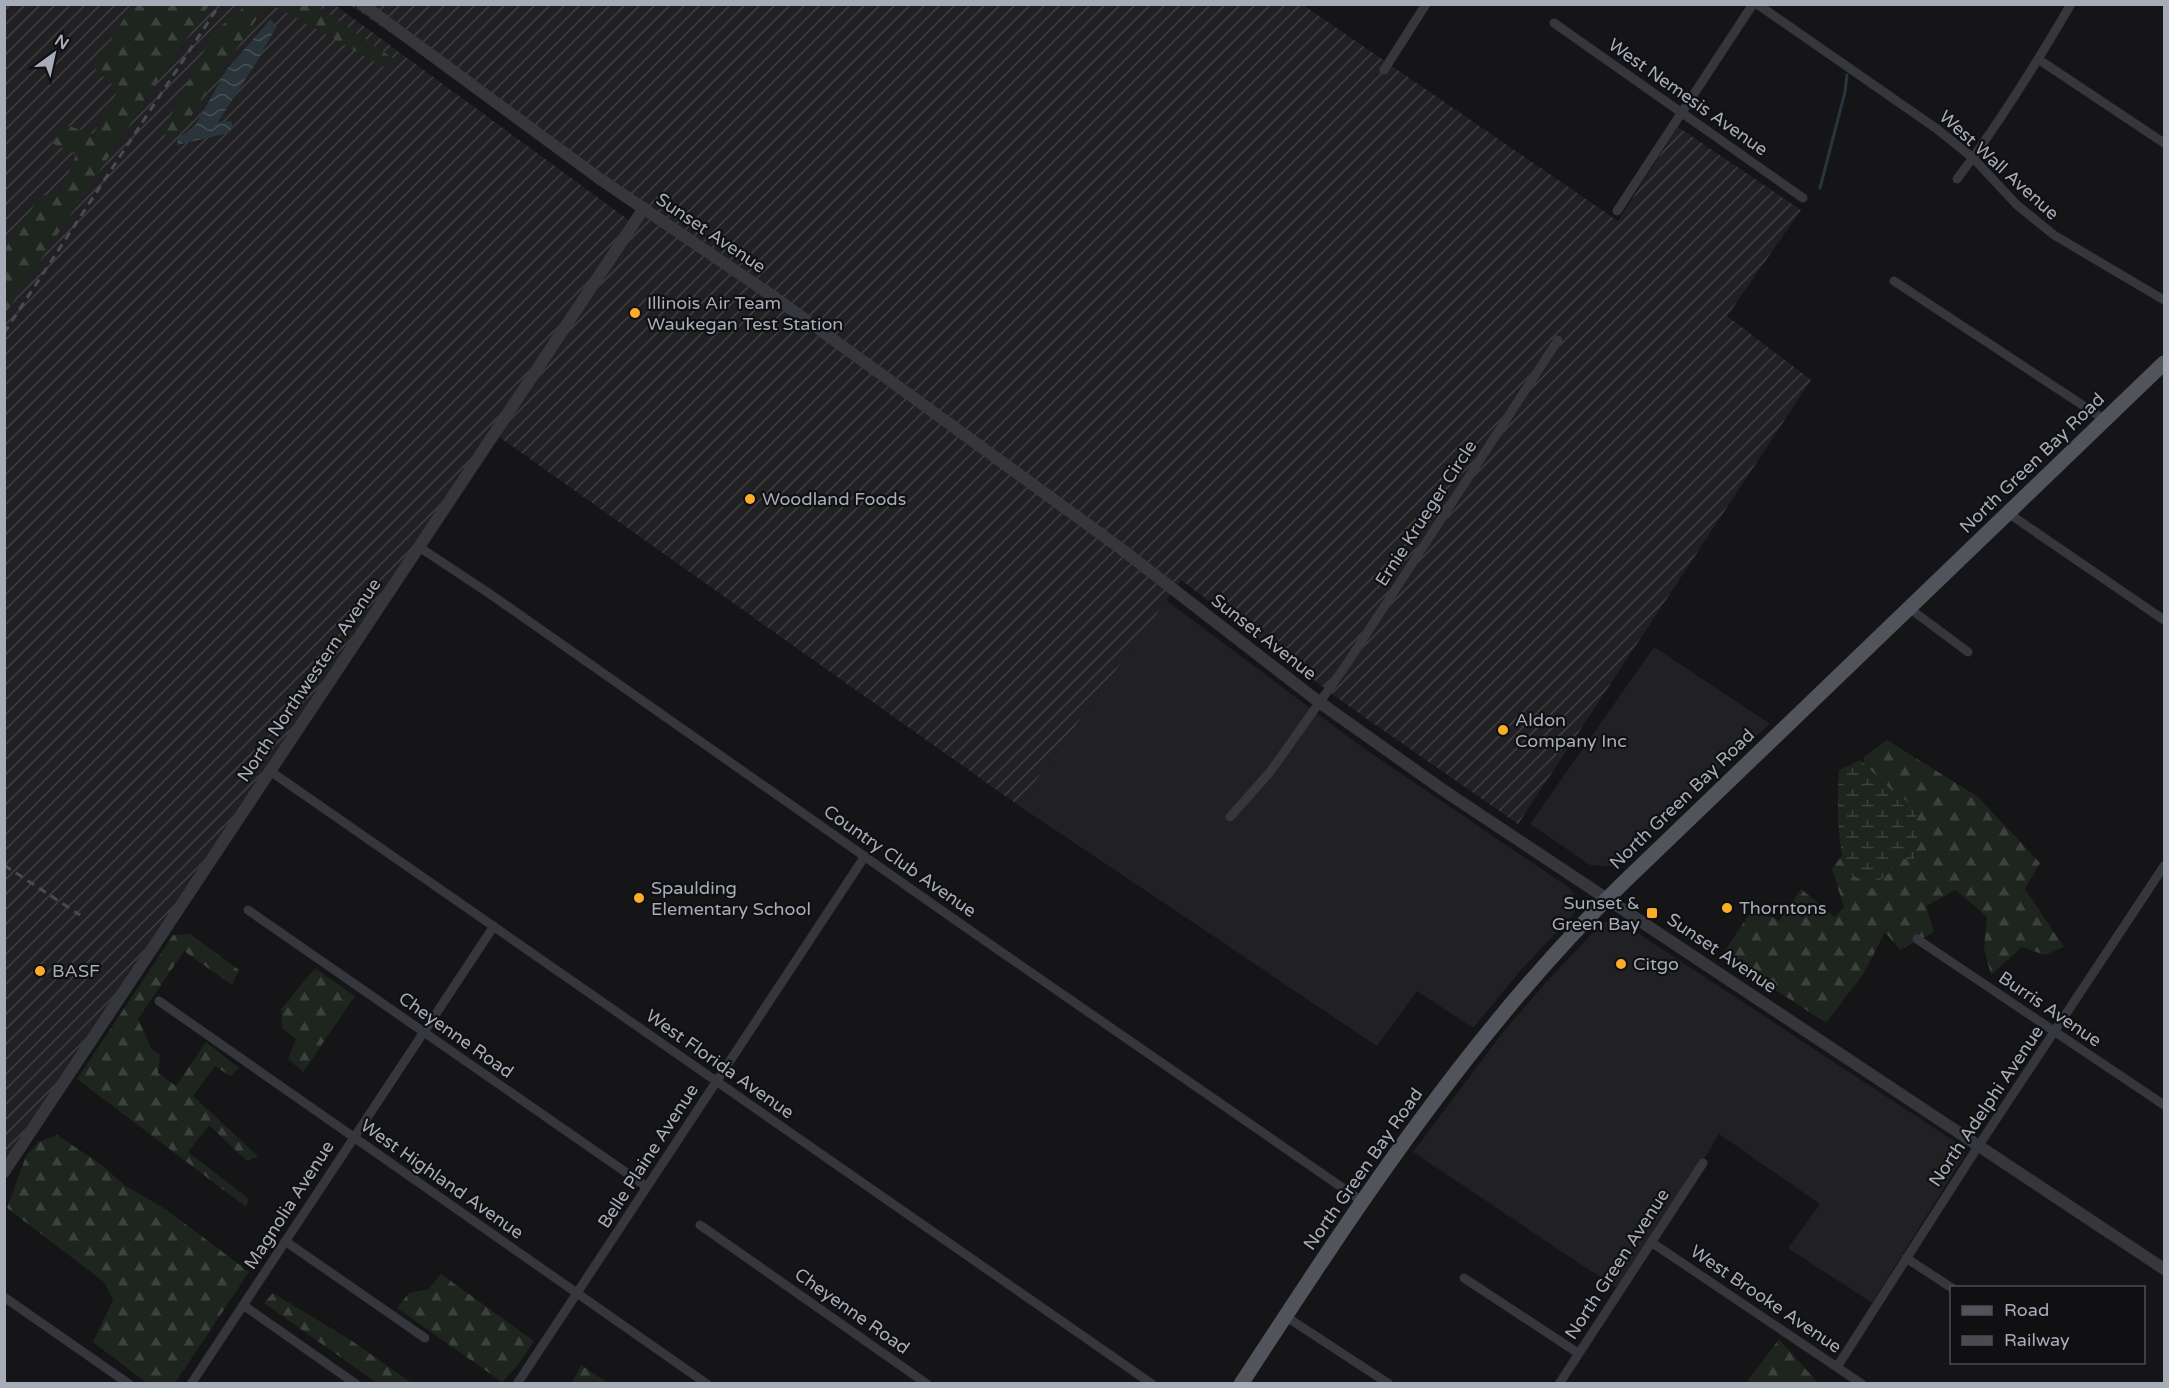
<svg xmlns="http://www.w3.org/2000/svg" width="2169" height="1388" viewBox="0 0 2169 1388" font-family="'Varela Round',sans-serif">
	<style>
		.built { fill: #212124 }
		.industrial { fill: url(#industrial-furrows) }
		.forest { fill: url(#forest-firs) }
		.wetland { fill: url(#wetland-marsh) }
		.water { fill: url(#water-waves) }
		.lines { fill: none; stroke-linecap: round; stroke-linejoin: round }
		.stream { stroke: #2a353b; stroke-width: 3 }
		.minor { stroke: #36373c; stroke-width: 9 }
		.tertiary { stroke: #36373c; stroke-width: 12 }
		.primary { stroke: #52545b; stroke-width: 15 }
		.rail { stroke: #494b51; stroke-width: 3; stroke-dasharray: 8 6; stroke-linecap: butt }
		.poi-dot { fill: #fbac29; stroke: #101012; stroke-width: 2 }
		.labels { text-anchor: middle; stroke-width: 4.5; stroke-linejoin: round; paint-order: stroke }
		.street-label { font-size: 18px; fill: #a6acb8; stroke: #101012 }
		.poi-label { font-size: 18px; fill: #a6acb8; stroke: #101012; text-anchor: start }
	</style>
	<defs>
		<pattern id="industrial-furrows" width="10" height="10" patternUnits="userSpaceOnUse" patternTransform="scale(1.5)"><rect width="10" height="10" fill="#212124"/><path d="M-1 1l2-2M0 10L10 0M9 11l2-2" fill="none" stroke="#3e3f42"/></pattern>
		<pattern id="forest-firs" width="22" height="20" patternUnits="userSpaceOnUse" patternTransform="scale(1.5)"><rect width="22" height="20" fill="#1d251e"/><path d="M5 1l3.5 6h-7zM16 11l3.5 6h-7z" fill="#3b423d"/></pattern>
		<pattern id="wetland-marsh" width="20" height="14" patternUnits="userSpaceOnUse" patternTransform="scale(1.5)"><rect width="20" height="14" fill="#1d251e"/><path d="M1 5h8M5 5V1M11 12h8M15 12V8" fill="none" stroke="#3b423d"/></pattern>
		<pattern id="water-waves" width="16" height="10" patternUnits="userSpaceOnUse" patternTransform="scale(1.5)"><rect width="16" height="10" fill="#2a353b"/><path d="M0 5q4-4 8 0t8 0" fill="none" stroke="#465055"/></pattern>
	</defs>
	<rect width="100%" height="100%" fill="#151517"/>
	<path class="built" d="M1166,600L1362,747L1571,889L1577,903L1574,914L1521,970L1473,1028L1417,991L1377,1046L1018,805Z
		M1654,647L1770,724L1610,866L1590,865L1530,824Z
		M1613,921L1621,922L1963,1147L1965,1151L1964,1156L1872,1303L1788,1248L1820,1204L1719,1134L1624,1293L1413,1152L1504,1031L1549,979L1603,922Z"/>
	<path class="industrial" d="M5,5H335L634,224L644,208L350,5H1303L1618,221L1678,127L1801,210L1727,316L1811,380L1518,824L1347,705L1181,580L1018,805L495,434L5,1177Z"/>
	<path class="forest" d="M133,5H209L5,314V249L40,196L60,193L76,155L52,143L66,125L93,134L118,90L93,67Z
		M246,5H266L188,121L172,139L162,133L213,33Z
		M273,5H316L394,59L384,67Z
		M1887,740L1978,797L2040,863L2025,889L2064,947L2045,955L2022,947L1991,975L1984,948L1987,917L1956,890L1926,906L1934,932L1900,950L1885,932L1864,973L1826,1023L1722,955L1754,907L1779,921L1801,889L1835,917L1844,907L1832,869L1854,840L1864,757Z
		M190,934L239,970L232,985L184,951L138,1019L152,1050L160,1055L158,1073L176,1086L206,1042L239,1068L230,1076L215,1066L193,1096L258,1156L247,1161L209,1125L188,1152L249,1199L246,1207L77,1079L173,935Z
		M315,968L355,996L303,1072L288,1059L296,1039L282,1028L281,1009Z
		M57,1135L102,1165L124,1185L167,1210L249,1272L175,1383H147L93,1342L113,1300L104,1282L7,1208L26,1156L38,1142Z
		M441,1274L534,1341L518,1365L502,1382L397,1308L409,1293L429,1289Z
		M273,1293L352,1341L412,1383H377L264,1303Z
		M1779,1339L1818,1383H1746Z
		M581,1365L608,1383H572Z"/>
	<path class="wetland" d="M1860,760L1897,795L1915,806L1918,832L1914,859H1899L1889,873L1875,884C1869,881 1858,880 1853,875C1834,860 1838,793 1839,770Z"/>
	<path class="water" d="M270,20L277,26L254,66L218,122L231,121L233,127L228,133L177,145L178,138L195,126L227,69Z"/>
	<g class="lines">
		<path class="stream" d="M1820,188L1845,92L1847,75"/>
		<path class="minor" d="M1757,4L1937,129L1973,158L2017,205L2054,235L2164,300
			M1554,23L1803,198
			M2038,59L2164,143
			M1384,70L1426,4
			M1957,179C1999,124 2036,64 2071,4
			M1617,211L1753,4
			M1894,281L2105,420
			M2008,513L2164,620
			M419,547L490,594L971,931L1363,1202
			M1909,608L1968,652
			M270,771L1152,1384
			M1230,817L1270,772L1346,665L1558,340
			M248,910L647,1187
			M1917,939L2164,1105
			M159,1001L707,1384
			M700,1225L927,1384
			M285,1241L425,1338
			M1651,1242L1862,1384
			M1906,1258L1952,1288
			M1464,1278L1578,1353
			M4,1297L129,1384
			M243,1305L356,1384
			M1285,1316L1389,1384
			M1837,1367L1979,1145L2164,866
			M191,1384L494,926
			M517,1384L865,856
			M1559,1384L1703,1163"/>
		<path class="tertiary" d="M362,4L600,179L777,299L892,382L1120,548L1319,702L1446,792L2164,1269
			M4,1172L644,208"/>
		<path class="primary" d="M1241,1384C1356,1208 1471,1031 1622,884L2164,363"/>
		<path class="rail" d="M4,333L220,4
			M4,865L80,915"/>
	</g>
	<g class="poi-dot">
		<circle cx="635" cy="313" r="6"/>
		<circle cx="750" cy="499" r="6"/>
		<circle cx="1503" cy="730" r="6"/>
		<circle cx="639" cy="898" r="6"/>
		<circle cx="1727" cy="908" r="6"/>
		<rect x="1646" y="907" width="12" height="12" rx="3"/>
		<circle cx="1621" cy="964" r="6"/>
		<circle cx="40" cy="971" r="6"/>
	</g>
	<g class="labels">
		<g class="street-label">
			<text transform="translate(1688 97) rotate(35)" y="6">West Nemesis Avenue</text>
			<text transform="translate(1999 165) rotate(42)" y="6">West Wall Avenue</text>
			<text transform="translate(711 233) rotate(34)" y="6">Sunset Avenue</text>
			<text transform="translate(2032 463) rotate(-44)" y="6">North Green Bay Road</text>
			<text transform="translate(1426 513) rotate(-57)" y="6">Ernie Krueger Circle</text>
			<text transform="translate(1264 637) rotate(38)" y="6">Sunset Avenue</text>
			<text transform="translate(309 680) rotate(-56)" y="6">North Northwestern Avenue</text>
			<text transform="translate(1682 799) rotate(-44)" y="6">North Green Bay Road</text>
			<text transform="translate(900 861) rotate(35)" y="6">Country Club Avenue</text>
			<text transform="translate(1722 953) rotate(34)" y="6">Sunset Avenue</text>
			<text transform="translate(2050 1009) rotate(34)" y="6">Burris Avenue</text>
			<text transform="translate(456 1035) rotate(35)" y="6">Cheyenne Road</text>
			<text transform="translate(720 1064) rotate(35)" y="6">West Florida Avenue</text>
			<text transform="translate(1986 1106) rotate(-56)" y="6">North Adelphi Avenue</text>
			<text transform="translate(648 1156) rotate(-57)" y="6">Belle Plaine Avenue</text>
			<text transform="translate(1363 1169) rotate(-55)" y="6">North Green Bay Road</text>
			<text transform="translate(442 1179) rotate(35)" y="6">West Highland Avenue</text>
			<text transform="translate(289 1205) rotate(-57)" y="6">Magnolia Avenue</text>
			<text transform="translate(1617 1264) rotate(-57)" y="6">North Green Avenue</text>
			<text transform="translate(1766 1299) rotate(34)" y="6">West Brooke Avenue</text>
			<text transform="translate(852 1311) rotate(35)" y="6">Cheyenne Road</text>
		</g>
		<g class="poi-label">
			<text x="647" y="309">Illinois Air Team<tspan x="647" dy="21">Waukegan Test Station</tspan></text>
			<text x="762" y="505">Woodland Foods</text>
			<text x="1515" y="726">Aldon<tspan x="1515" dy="21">Company Inc</tspan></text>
			<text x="651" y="894">Spaulding<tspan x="651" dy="21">Elementary School</tspan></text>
			<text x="1640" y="909" text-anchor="end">Sunset &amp;<tspan x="1640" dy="21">Green Bay</tspan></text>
			<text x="1739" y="914">Thorntons</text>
			<text x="1633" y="970">Citgo</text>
			<text x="52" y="977">BASF</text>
		</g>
	</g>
	<rect width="2169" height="1388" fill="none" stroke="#a6acb8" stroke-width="12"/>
	<rect x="1950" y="1286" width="195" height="78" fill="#101012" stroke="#4c4e54" stroke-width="1.5"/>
	<rect x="1962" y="1306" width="30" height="9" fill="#52545b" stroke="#4c4e54" stroke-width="1.5"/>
	<text x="2004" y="1316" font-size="18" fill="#a6acb8">Road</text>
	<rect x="1962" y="1336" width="30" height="9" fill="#494b51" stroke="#4c4e54" stroke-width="1.5"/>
	<text x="2004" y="1346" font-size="18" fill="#a6acb8">Railway</text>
	<g transform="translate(54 54) rotate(33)" stroke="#101012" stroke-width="4.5" paint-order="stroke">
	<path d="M0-4.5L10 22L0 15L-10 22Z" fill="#a6acb8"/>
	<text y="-9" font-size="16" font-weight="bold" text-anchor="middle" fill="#a6acb8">N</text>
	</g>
</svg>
